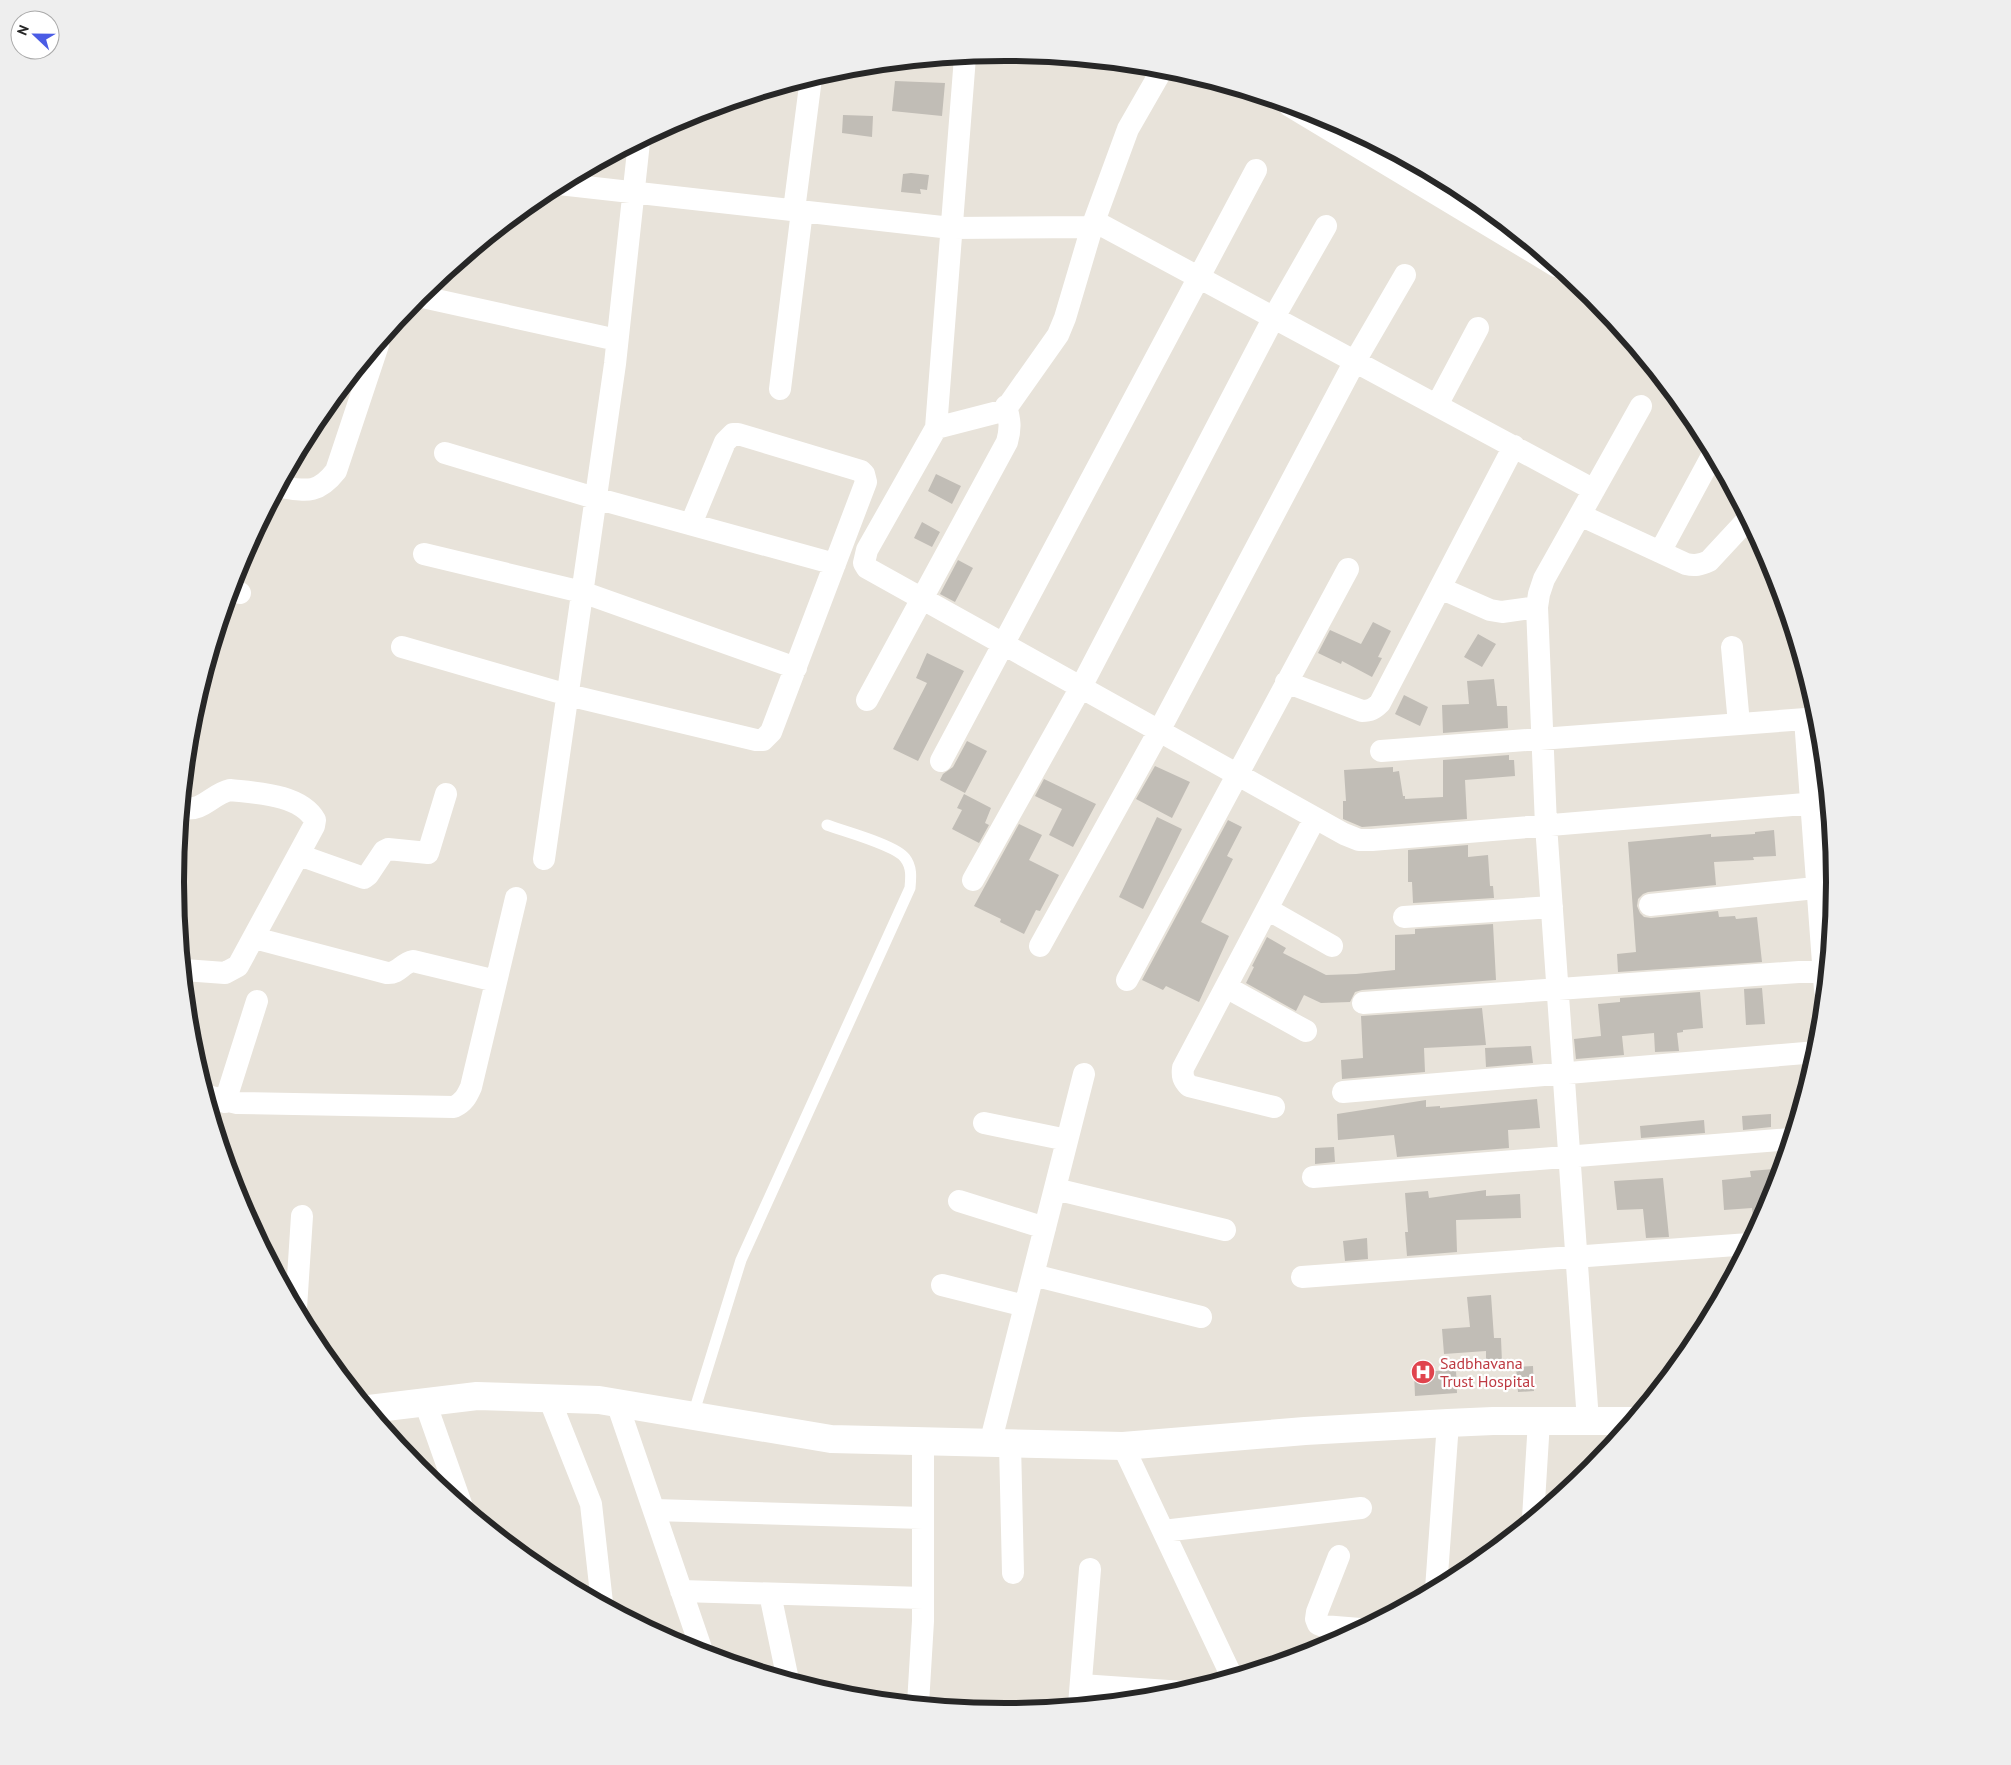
<svg xmlns="http://www.w3.org/2000/svg" width="2011" height="1765" viewBox="0 0 2011 1765" font-family="'PT Sans',sans-serif">
	<style>
		.building { fill: #c1bdb6 }
		.lines { fill: none; stroke-linecap: round; stroke-linejoin: round }
		.service { stroke: #fff; stroke-width: 11 }
		.minor { stroke: #fff; stroke-width: 22 }
		.tertiary { stroke: #fff; stroke-width: 28 }
		.labels { text-anchor: middle; stroke-width: 4.5; stroke-linejoin: round; paint-order: stroke }
		.health-label { font-size: 16px; fill: #be3a42; stroke: #fff; text-anchor: start }
		.rim { fill: none; stroke: #272727; stroke-width: 6 }
	</style>
	<rect width="100%" height="100%" fill="#e8e3da"/>
	<path class="building" d="M895,81L945,83L942,116L892,111Z
		M843,115L873,116L872,137L842,133Z
		M911,173L929,175L927,190L920,189L921,194L901,192L903,174Z
		M936,474L961,486L952,504L928,491Z
		M922,522L940,532L932,547L914,538Z
		M958,560L973,568L955,602L940,594Z
		M1373,622L1391,631L1378,657L1382,658L1372,677L1342,661L1341,664L1318,653L1330,630L1361,644Z
		M1478,634L1496,644L1482,667L1464,657Z
		M927,653L964,671L918,761L893,749L927,683L916,678Z
		M1494,679L1497,706H1507L1508,728L1443,733L1442,705L1469,704L1467,681Z
		M1404,695L1428,707L1420,726L1395,714Z
		M967,741L987,751L965,793L940,780L943,774L953,767Z
		M1509,755V760H1514L1515,776L1465,780L1467,819L1362,827L1343,819V801H1346L1344,770L1393,767V772L1399,771L1403,796H1405V799L1443,797V760Z
		M1155,766L1190,782L1172,818L1136,799Z
		M1044,779L1096,804L1073,847L1049,835L1062,809L1035,796Z
		M964,794L991,808L985,823L989,825L979,843L952,829L962,810L957,808Z
		M1157,817L1182,829L1143,909L1119,897Z
		M1228,820L1242,827L1227,856L1233,859L1201,922L1229,936L1199,1002L1166,986L1163,990L1142,980Z
		M1019,824L1042,835L1029,860L1059,875L1040,911L1036,910L1024,934L1000,922L1001,919L974,906Z
		M1774,830L1776,856L1753,857L1754,860L1714,862L1716,885L1648,892L1643,894L1638,899L1637,906L1640,913L1644,917L1651,918L1718,911L1719,917L1735,916L1736,919L1757,917L1762,962L1618,972L1617,954L1636,952L1628,842L1711,834V837L1755,834V832Z
		M1468,845V857L1488,855L1490,886H1493L1494,898L1413,903L1412,882H1408V850Z
		M1493,924L1496,980L1362,990L1355,992L1350,1002L1321,1003L1304,995L1296,1011L1246,983L1254,967L1252,966L1267,937L1286,948L1283,953L1326,975L1356,974L1395,970V935L1415,934V929Z
		M1762,988L1765,1024L1746,1025L1744,989Z
		M1700,992L1703,1028L1683,1030V1032L1677,1033L1679,1051L1655,1052L1654,1033L1622,1036L1624,1055L1576,1059L1574,1039L1601,1036L1598,1004L1620,1002V998Z
		M1482,1008L1486,1045L1424,1048L1425,1072L1342,1079L1341,1060L1363,1058L1361,1016Z
		M1531,1046L1533,1063L1486,1067L1485,1048Z
		M1537,1099L1540,1128L1508,1130L1509,1148L1397,1157L1394,1135L1338,1140L1337,1114L1426,1100V1107L1440,1106V1108Z
		M1771,1114V1127L1743,1130L1742,1116Z
		M1704,1120L1705,1133L1641,1138L1640,1126Z
		M1334,1147L1335,1162L1315,1164V1148Z
		M1774,1169L1775,1190L1772,1200L1755,1232L1752,1208L1724,1210L1722,1180L1751,1177L1750,1171Z
		M1663,1178L1669,1237L1646,1238L1643,1209L1617,1210L1614,1181Z
		M1486,1190V1196L1520,1194L1521,1218L1456,1220L1457,1252L1407,1256L1405,1232H1408L1405,1193L1428,1191L1429,1198Z
		M1367,1238L1368,1259L1345,1261L1343,1241Z
		M1491,1295L1494,1338H1501L1502,1363L1486,1364V1351L1444,1354L1442,1329L1470,1327L1467,1297Z
		M1533,1366L1534,1391L1518,1392L1516,1367Z
		M1456,1370L1457,1393L1415,1396L1414,1372Z"/>
	<g class="lines">
		<path class="service" d="M693,1415L741,1260L910,888C911,877 912,867 905,858C896,845 843,831 827,825"/>
		<path class="minor" d="M965,57L936,428L867,550L864,563L867,568L1344,834L1359,840H1372L1828,802
			M1290,106L1556,266
			M559,184L951,228L1092,227
			M794,210L811,78
			M1094,221L1594,490
			M418,296L617,340
			M780,389L802,211
			M1437,405L1478,328
			M936,428L1002,411L1010,403L1058,335L1065,318L1092,227L1128,129L1163,68
			M445,453L595,498L835,564
			M281,487C307,491 318,494 336,471L378,345
			M1580,515L1686,564C1695,566 1700,565 1709,561L1748,519
			M1660,552L1713,454
			M424,554L582,592L796,668
			M232,588L240,593
			M1440,588L1490,610L1502,612L1537,607
			M402,647L568,695L756,740H763L771,732L866,482L864,474L861,471L738,434H733L725,442L691,524
			M1732,647L1739,724
			M1286,682L1362,711C1370,711 1374,709 1380,703L1514,446
			M867,700L1007,442C1011,428 1010,420 1006,406
			M1805,719L1825,990
			M1381,751L1819,718
			M941,761L1256,170
			M183,808C203,812 212,794 230,790C256,793 300,794 315,820L314,826L238,966L225,973L184,970
			M299,855L364,878L368,875L384,851L388,849L428,853L446,794
			M544,859L615,364L639,142
			M973,880L1081,687L1274,317L1326,226
			M1650,905L1835,886
			M1267,909L1332,946
			M1404,917L1552,907
			M254,938L387,973C399,974 402,963 413,961L496,981
			M1040,946L1159,731L1355,361L1405,275
			M1127,980L1348,569
			M1226,987L1306,1031
			M1363,1003L1827,970
			M1343,1092L1817,1052
			M207,1096L237,1103L454,1107C464,1102 467,1096 471,1087L516,898
			M225,1102L257,1001
			M1274,1107L1189,1086C1183,1080 1182,1076 1183,1068L1315,818
			M984,1123L1067,1140
			M1313,1177L1791,1139
			M1055,1189L1225,1230
			M959,1201L1045,1228
			M1033,1275L1201,1317
			M1302,1277L1749,1244
			M942,1285L1025,1306
			M296,1308L302,1216
			M549,1398L591,1504L602,1603
			M425,1402L461,1504
			M617,1403L703,1654
			M1588,1421L1546,825L1537,607L1539,594L1544,579L1641,406
			M990,1444L1084,1074
			M1010,1444L1013,1573
			M1123,1446L1232,1677
			M654,1510L923,1518
			M1533,1518L1539,1421
			M1163,1531L1361,1508
			M1339,1556L1317,1612L1316,1619L1318,1624L1323,1626L1360,1629
			M1436,1589L1448,1423
			M681,1591L923,1598
			M770,1594L788,1680
			M1081,1685L1183,1692
			M918,1704L923,1621V1442
			M1079,1705L1090,1569"/>
		<path class="tertiary" d="M369,1409L477,1396L599,1400L831,1439L1123,1446L1305,1431L1448,1423L1493,1421H1632"/>
	</g>
	<defs>
		<g id="hospital-disc" transform="scale(1.25)"><circle r="9.5" fill="#e0444e" stroke="#fff"/><path d="M-5-5h3v3.5h4V-5h3V5h-3V1.5h-4V5h-3Z" fill="#fff"/></g>
	</defs>
	<g fill-rule="evenodd">
		<use href="#hospital-disc" x="1423" y="1372"/>
	</g>
	<g class="labels">
		<g class="health-label">
			<text x="1440" y="1369">Sadbhavana<tspan x="1440" dy="18">Trust Hospital</tspan></text>
		</g>
	</g>
	<path d="M0 0H2011V1765H0ZM184 882a821 821 0 1 1 1642 0a821 821 0 1 1-1642 0Z" fill="#eee" fill-rule="evenodd"/>
	<path class="rim" d="M184 882a821 821 0 1 1 1642 0a821 821 0 1 1-1642 0Z"/>
	<g transform="translate(35 35) rotate(292)"><circle r="24" fill="#ffffff" stroke="#a9a9a9"/>
	<path d="M0-4L9 19L0 12L-9 19Z" fill="#4a5ce5"/>
	<text y="-8" font-size="14" font-weight="bold" text-anchor="middle" fill="#272727">N</text>
	</g>
</svg>
